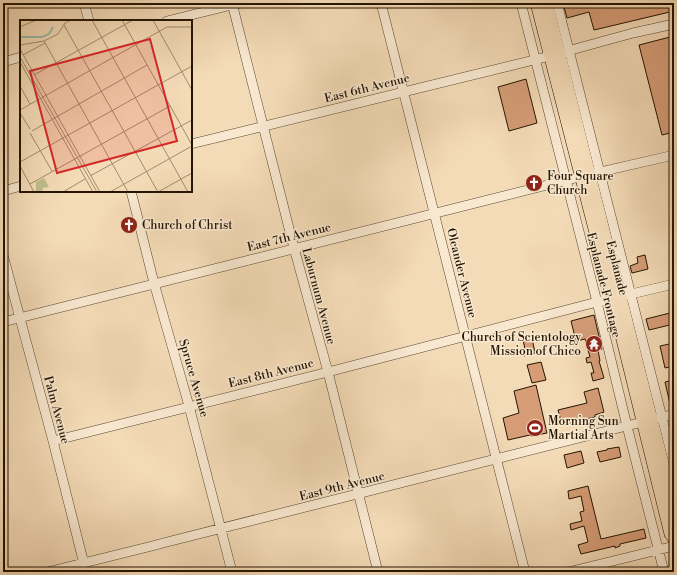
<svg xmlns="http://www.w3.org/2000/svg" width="677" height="575" viewBox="0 0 677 575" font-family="'Libre Bodoni',serif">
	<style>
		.building { fill: #d69d77; stroke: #241400 }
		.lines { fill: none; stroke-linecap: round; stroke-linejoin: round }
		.minor-casing { stroke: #58462e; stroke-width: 10 }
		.major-casing { stroke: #241400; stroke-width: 12 }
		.minor { stroke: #f8e8d0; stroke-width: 9 }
		.major { stroke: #f4dbb7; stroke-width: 11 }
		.labels { text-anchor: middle; stroke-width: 3; stroke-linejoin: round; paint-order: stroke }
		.street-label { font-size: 12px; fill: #241400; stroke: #f8e8d0 }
		.poi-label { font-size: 12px; fill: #241400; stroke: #f8e8d0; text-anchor: start }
		.inset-river { fill: none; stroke: #9cbbaa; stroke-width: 2 }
		.inset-road { fill: none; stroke: #a18b6e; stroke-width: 1 }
		.view { fill: #d62828; fill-opacity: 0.15; stroke: #d62828; stroke-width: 2 }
		.inset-edge { fill: none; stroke: #241400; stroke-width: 2 }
	</style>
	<rect width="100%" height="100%" fill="#f4dbb7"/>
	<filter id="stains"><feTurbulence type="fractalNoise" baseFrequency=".005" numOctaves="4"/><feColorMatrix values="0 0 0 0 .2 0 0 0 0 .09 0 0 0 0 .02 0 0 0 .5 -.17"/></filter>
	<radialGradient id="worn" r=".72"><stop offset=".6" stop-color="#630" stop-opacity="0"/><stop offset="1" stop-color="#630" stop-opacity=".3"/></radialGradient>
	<path class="building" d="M563,3H674V11L594,30L589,12L567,18Z
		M674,36V132L662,135L639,45Z
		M526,79L537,123L509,131L498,87Z
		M645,255L648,269L632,273L630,266L638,263L637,257Z
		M674,312V324L649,330L646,319Z
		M594,315L602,349L598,350L600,361H599L604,378L593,381L591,373H594L591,362L587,363L586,358L590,357L585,339L576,341L571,321Z
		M532,338L535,353L524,356L523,350L525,349L523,340Z
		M674,343V366L665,368L660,346Z
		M541,362L546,380L532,383L527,365Z
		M674,380V403L670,404L665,382Z
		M536,385L547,433L531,436L530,435L508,440L503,418L519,413L514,391Z
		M598,388L604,412L595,415V417L562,425L558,410L587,403L584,392Z
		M619,447L621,457L600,462L597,452L607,450V449Z
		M581,451L584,463L567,468L564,455Z
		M588,486L601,539L644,529L646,538L620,544V546L615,548V546L581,554L578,545L588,542L584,526L571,530L570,524L582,521L580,512L584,511L581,496L569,499L568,491Z"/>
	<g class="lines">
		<g class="minor-casing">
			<path id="minor" d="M84,3L89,21
				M232,3L294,248L328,372L378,572
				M381,3L525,572
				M521,3L597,302L627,426L664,572
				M557,3L674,465
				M167,21L240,3
				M3,62L21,57
				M191,144L542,58L633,33L674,24
				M3,191L21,186
				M131,191L154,283L189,406L232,572
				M3,255L53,441L86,572
				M3,322L591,174L674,155
				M53,441L328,372L597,302L674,284
				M47,572L152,546L167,542L674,414
				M568,572L674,546"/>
		</g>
		<g class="major-casing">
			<path id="major" d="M536,3L612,299L670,534L674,539
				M547,3C589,171 631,338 674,506"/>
		</g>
		<use href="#minor" class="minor"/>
		<use href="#major" class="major"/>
	</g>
	<defs>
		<g id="church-disc" transform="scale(0.9)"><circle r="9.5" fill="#8f2418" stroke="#f8e8d0"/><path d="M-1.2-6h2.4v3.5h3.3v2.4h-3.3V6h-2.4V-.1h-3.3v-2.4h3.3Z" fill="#fff"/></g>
		<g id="temple-disc" transform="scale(0.9)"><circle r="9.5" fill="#8f2418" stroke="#f8e8d0"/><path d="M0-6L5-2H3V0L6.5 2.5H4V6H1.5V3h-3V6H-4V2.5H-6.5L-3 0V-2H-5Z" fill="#fff"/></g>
		<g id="stadium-disc" transform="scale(0.9)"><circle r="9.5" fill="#8f2418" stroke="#f8e8d0"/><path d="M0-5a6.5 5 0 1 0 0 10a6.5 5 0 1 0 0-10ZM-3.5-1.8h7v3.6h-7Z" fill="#fff"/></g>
	</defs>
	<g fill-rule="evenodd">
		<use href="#church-disc" x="534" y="183"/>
		<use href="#church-disc" x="129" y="225"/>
		<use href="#temple-disc" x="594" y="344"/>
		<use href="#stadium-disc" x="535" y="428"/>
	</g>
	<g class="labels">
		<g class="street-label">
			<text transform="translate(367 88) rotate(-14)" y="4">East 6th Avenue</text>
			<text transform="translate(289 237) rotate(-14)" y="4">East 7th Avenue</text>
			<text transform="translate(617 268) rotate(76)" y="4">Esplanade</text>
			<text transform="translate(462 273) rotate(76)" y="4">Oleander Avenue</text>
			<text transform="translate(604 285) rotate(76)" y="4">Esplanade Frontage</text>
			<text transform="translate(319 296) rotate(75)" y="4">Laburnum Avenue</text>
			<text transform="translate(271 373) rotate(-14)" y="4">East 8th Avenue</text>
			<text transform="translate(194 378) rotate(74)" y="4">Spruce Avenue</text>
			<text transform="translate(57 410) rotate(75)" y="4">Palm Avenue</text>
			<text transform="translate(342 486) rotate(-14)" y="4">East 9th Avenue</text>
		</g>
		<g class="poi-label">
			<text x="547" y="180">Four Square<tspan x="547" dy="14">Church</tspan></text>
			<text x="142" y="229">Church of Christ</text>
			<text x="581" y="341" text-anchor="end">Church of Scientology<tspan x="581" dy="14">Mission of Chico</tspan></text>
			<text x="548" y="425">Morning Sun<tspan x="548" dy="14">Martial Arts</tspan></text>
		</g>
	</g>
	<g transform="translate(20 20)">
		<rect width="172" height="172" fill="#f4dbb7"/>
		<path d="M24,158L29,167L23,168L22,172H16V162Z" fill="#bfbf8c"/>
		<path class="inset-river" d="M0,17H22L29,14L33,7"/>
		<path class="inset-road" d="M72,0L168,172M102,0L172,125M133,0L172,70M44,5L138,172M0,7L16,0M24,21L108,172M0,25L24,21L38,14L45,3L51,0M0,29L80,172M3,35L25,23M0,37L77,172M0,42L73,172M14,55L113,0M0,66L10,84M0,90L147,7H172M0,93L10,109M12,111L127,45M10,113L32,151M0,142L172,46M0,146L14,172M70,156L172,100M10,164L150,86M43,172L65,159M90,172L172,126M138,172L172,153"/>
		<path class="view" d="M130,19L157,121L37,153L10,51Z"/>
		<rect width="172" height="172" class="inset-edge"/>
	</g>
	<rect width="677" height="575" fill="none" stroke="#f4dbb7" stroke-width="16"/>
	<rect x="4" y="4" width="669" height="567" fill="none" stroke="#241400" stroke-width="2"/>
	<rect x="8" y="8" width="661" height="559" fill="none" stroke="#241400"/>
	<rect width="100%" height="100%" filter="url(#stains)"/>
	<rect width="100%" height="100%" fill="url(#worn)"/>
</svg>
